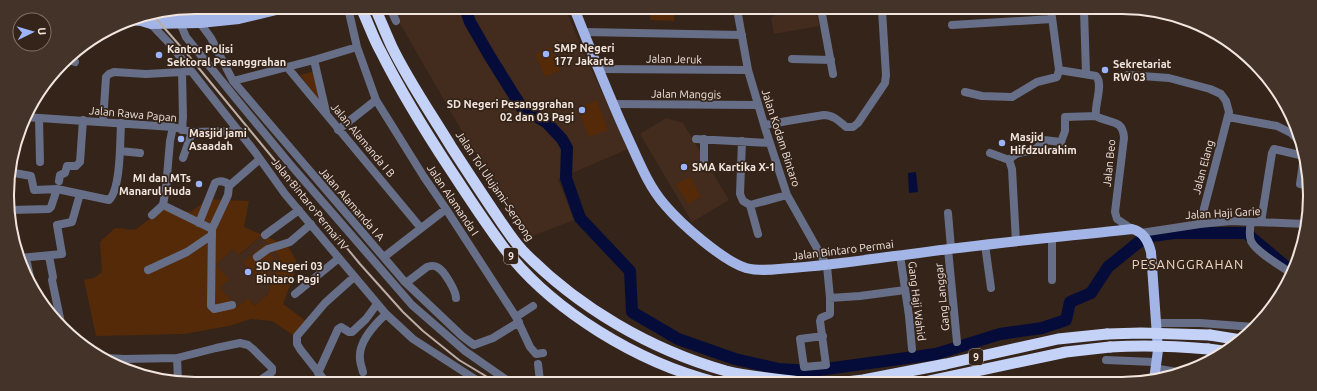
<svg xmlns="http://www.w3.org/2000/svg" width="1317" height="391" viewBox="0 0 1317 391" font-family="Ubuntu,sans-serif">
	<style>
		.built { fill: #432c1d }
		.green { fill: #542a09; fill-rule: evenodd }
		.water { fill: #060c39 }
		.lines { fill: none; stroke-linecap: round; stroke-linejoin: round }
		.river { stroke: #060c39; stroke-width: 12 }
		.minor { stroke: #666f87; stroke-width: 8 }
		.major { stroke: #a3b5e7; stroke-width: 10 }
		.highway { stroke: #c5d2f7; stroke-width: 11 }
		.rail { stroke: #baada4; stroke-width: 2 }
		.highway-bridge { stroke: #c5d2f7; stroke-width: 11 }
		.poi-dot { fill: #9bb4fd; stroke: #352419; stroke-width: 1.5 }
		.labels { text-anchor: middle; stroke-width: 3.5; stroke-linejoin: round; paint-order: stroke }
		.shield { fill: #352419; stroke: #b9aba2; stroke-width: 1 }
		.shield-label { font-size: 10px; font-weight: bold; fill: #f1e5dd }
		.poi-label { font-size: 11px; font-weight: bold; fill: #f1e5dd; stroke: #352419; text-anchor: start }
		.street-label { font-size: 11px; fill: #f1e5dd; stroke: #352419 }
		.quarter-label { font-size: 13px; letter-spacing: 1px; fill: #ebd3c5; stroke: #352419 }
		.rim { fill: none; stroke: #f1e5dd; stroke-width: 2 }
	</style>
	<rect width="100%" height="100%" fill="#352419"/>
	<path class="built" d="M391,8H565L586,58L628,149L558,179L574,220L530,237L463,133Z
		M774,9H816L819,26L774,34L771,17L775,16Z
		M666,118L683,123L729,200L692,222L640,134Z
		M261,236L279,257L268,294L255,306L248,298L238,307L220,288L216,265L233,249L240,255Z"/>
	<path class="green" d="M651,10H675L674,21L650,20Z
		M550,47L561,70L545,77L535,54Z
		M319,70L328,112L300,75Z
		M597,100L608,130L589,137L577,108Z
		M690,177L701,196L688,204L676,184Z
		M208,199L249,201L244,227L288,246L298,264L283,304L306,321L293,335L272,321L251,319L229,326L184,334L96,336L84,280L94,278L102,272L100,242L115,228L135,230L164,208L191,212ZM261,236L279,257L268,294L255,306L248,298L238,307L220,288L229,279L216,265L233,249L239,255Z
		M264,244L275,258L265,268L270,274L261,282L243,263Z"/>
	<path class="water" d="M916,172L918,192L909,193L908,173Z"/>
	<g class="lines">
		<path class="river" d="M465,8L470,22L489,55L522,108L546,122L562,139L567,148L566,178L580,218L630,271L632,312L678,339L735,359L779,369L811,371L936,354L1000,334L1042,328L1066,320L1070,302L1091,293L1108,267L1145,237L1174,233H1246L1284,265L1288,267"/>
		<path class="minor" d="M348,8L357,47L376,100L424,177L446,209L516,317L530,347L536,354L543,353
			M390,8L396,21
			M737,9L748,70L766,131L787,195L827,266L830,298L860,296L905,290
			M821,9L833,74
			M1051,10L1059,70L1096,76C1104,84 1094,105 1096,116C1109,124 1123,118 1124,138L1115,212L1117,219L1132,229
			M1084,10L1086,73
			M178,18L186,37L233,95L289,163L412,305L465,351L508,381
			M149,22L170,44L255,152L285,194L386,314L413,339L478,381
			M200,23L211,38L233,81L404,281L462,336L474,345L493,338L519,322
			M952,25L1052,19
			M584,32L742,35
			M67,59L75,62
			M792,59L831,60
			M314,60L326,112
			M287,67L420,227
			M599,69L748,70
			M182,72L183,117L182,130
			M1128,75L1169,78L1210,89L1221,94L1226,101L1229,112L1200,224
			M233,81L314,60L357,47
			M965,92L982,96L1012,97L1037,82L1057,77L1059,70
			M613,104L758,105
			M25,117L173,127L192,132L239,131
			M1228,117L1277,126L1291,133L1298,140
			M39,118L40,162
			M103,122L106,77L109,74L114,72L146,74L182,72L191,71
			M765,125L793,120L824,115C833,115 839,121 846,127H853L858,123L885,83L886,75L882,10
			M338,130L376,100
			M696,139L770,143
			M704,139V166
			M742,141L740,194L743,201L750,205L787,195
			M120,151L140,153
			M990,153L1009,160L1012,169L1016,242
			M183,158L192,132
			M1009,160C1019,149 1025,154 1035,149C1039,147 1041,143 1044,140L1061,142L1065,131V117L1096,116
			M9,172L31,176L34,190L57,189L109,200C121,189 120,140 121,123
			M59,181L60,175L65,173L67,166H76L80,162L83,120
			M163,205L212,229L211,306L214,309L232,305
			M750,205L758,234
			M11,210L49,209L51,207L57,189
			M948,213L951,248
			M152,215L163,205L166,188L170,141L173,127
			M1251,222C1250,227 1249,235 1251,241C1255,251 1282,267 1291,273
			M1261,222L1272,153L1274,149L1304,156L1300,184L1306,185
			M199,223L215,183C219,180 227,181 229,186
			M212,229L228,195L229,186L260,159
			M1141,233L1200,224L1231,221L1306,224
			M265,235L299,210
			M985,245L991,288
			M948,249L957,342
			M900,255L909,316L912,349
			M49,256L53,277L52,280L61,323
			M257,257L268,249L290,242L311,224
			M384,257L446,209
			M20,258L62,254L57,225L72,222L80,194
			M26,258L31,282
			M148,270L187,252L212,235
			M1052,280V238
			M406,283L427,267C430,266 434,265 437,267C444,270 456,291 456,298
			M295,294L339,258
			M516,317L533,306
			M1157,323H1200L1254,327
			M823,336L800,339L804,367L826,365L820,321L821,318L830,314V298
			M106,358L124,359
			M177,358L178,380
			M1106,360L1154,362
			M538,364L540,381
			M124,366V359L177,358L216,348L240,343L248,345L253,349L272,368V372L259,381
			M1159,369L1183,373
			M363,372C362,368 360,363 360,359C358,342 374,325 386,314
			M318,373L338,329L341,327L349,332H352L366,319L377,304
			M325,381L300,349L297,344V336L325,303L354,277"/>
		<path class="major" d="M574,8C592,53 609,97 629,140C639,162 649,187 665,205C681,224 723,261 746,268C761,272 777,269 792,268C835,265 877,258 919,253C990,243 1061,237 1132,229C1144,232 1148,241 1151,252L1158,350L1154,380
			M130,20L141,21L151,24L200,23L239,19L289,7
			M141,21L145,18L158,16L238,11L253,7"/>
		<path class="highway" d="M361,8C368,22 373,38 381,52C401,92 425,131 450,169C467,195 485,223 504,248C552,311 639,363 715,382
			M375,8C381,21 386,34 392,47C409,82 432,115 452,148C467,171 482,194 497,216C505,228 513,240 522,250C577,307 651,350 726,371C750,377 776,379 801,382
			M1210,335L1241,340
			M1208,349L1223,351
			M846,382L863,380L946,364L1058,339L1107,334
			M925,382L1066,352L1110,347"/>
		<path class="rail" d="M153,15L188,55L360,264L403,312L423,331L459,360L494,381"/>
		<path class="highway-bridge" d="M1107,334L1141,333L1210,335
			M1110,347C1143,345 1175,346 1208,349"/>
	</g>
	<g class="poi-dot">
		<circle cx="546" cy="54" r="4"/>
		<circle cx="159" cy="55" r="4"/>
		<circle cx="1105" cy="70" r="4"/>
		<circle cx="582" cy="110" r="4"/>
		<circle cx="181" cy="139" r="4"/>
		<circle cx="1002" cy="143" r="4"/>
		<circle cx="684" cy="167" r="4"/>
		<circle cx="199" cy="184" r="4"/>
		<circle cx="248" cy="272" r="4"/>
	</g>
	<g class="labels">
		<g class="shield">
			<rect x="504" y="248" width="14" height="16" rx="3"/>
			<rect x="969" y="349" width="14" height="16" rx="3"/>
		</g>
		<g class="shield-label">
			<text x="511" y="260">9</text>
			<text x="976" y="361">9</text>
		</g>
		<g class="poi-label">
			<text x="554" y="52">SMP Negeri<tspan x="554" dy="13">177 Jakarta</tspan></text>
			<text x="167" y="53">Kantor Polisi<tspan x="167" dy="13">Sektoral Pesanggrahan</tspan></text>
			<text x="1113" y="68">Sekretariat<tspan x="1113" dy="13">RW 03</tspan></text>
			<text x="574" y="108" text-anchor="end">SD Negeri Pesanggrahan<tspan x="574" dy="13">02 dan 03 Pagi</tspan></text>
			<text x="189" y="137">Masjid jami<tspan x="189" dy="13">Asaadah</tspan></text>
			<text x="1010" y="141">Masjid<tspan x="1010" dy="13">Hifdzulrahim</tspan></text>
			<text x="692" y="171">SMA Kartika X-1</text>
			<text x="191" y="182" text-anchor="end">MI dan MTs<tspan x="191" dy="13">Manarul Huda</tspan></text>
			<text x="256" y="270">SD Negeri 03<tspan x="256" dy="13">Bintaro Pagi</tspan></text>
		</g>
		<g class="street-label">
			<text transform="translate(674 59) rotate(1)" y="4">Jalan Jeruk</text>
			<text transform="translate(686 94) rotate(1)" y="4">Jalan Manggis</text>
			<text transform="translate(133 114) rotate(5)" y="4">Jalan Rawa Papan</text>
			<text transform="translate(781 138) rotate(72)" y="4">Jalan Kodam Bintaro</text>
			<text transform="translate(363 140) rotate(50)" y="4">Jalan Alamanda I B</text>
			<text transform="translate(1109 163) rotate(-84)" y="4">Jalan Beo</text>
			<text transform="translate(1203 167) rotate(-75)" y="4">Jalan Elang</text>
			<text transform="translate(495 186) rotate(56)" y="4">Jalan Tol Ulujami–Serpong</text>
			<text transform="translate(453 200) rotate(56)" y="4">Jalan Alamanda I</text>
			<text transform="translate(310 204) rotate(51)" y="4">Jalan Bintaro Permai IV</text>
			<text transform="translate(352 204) rotate(49)" y="4">Jalan Alamanda I A</text>
			<text transform="translate(1223 213) rotate(-3)" y="4">Jalan Haji Garie</text>
			<text transform="translate(843 250) rotate(-7)" y="4">Jalan Bintaro Permai</text>
			<text transform="translate(942 297) rotate(-96)" y="4">Gang Langgar</text>
			<text transform="translate(917 301) rotate(83)" y="4">Gang Haji Wahid</text>
		</g>
		<g class="quarter-label">
			<text x="1188" y="269">PESANGGRAHAN</text>
		</g>
	</g>
	<path d="M0 0H1317V391H0ZM195 14H1122A181 181 0 0 1 1303 195V196A181 181 0 0 1 1122 377H195A181 181 0 0 1 14 196V195A181 181 0 0 1 195 14Z" fill="#443329" fill-rule="evenodd"/>
	<path class="rim" d="M195 14H1122A181 181 0 0 1 1303 195V196A181 181 0 0 1 1122 377H195A181 181 0 0 1 14 196V195A181 181 0 0 1 195 14Z"/>
	<g transform="translate(32 32) rotate(85)"><circle r="19" fill="#352419" stroke="#807167"/>
	<path d="M0-3L7 15L0 10L-7 15Z" fill="#9bb4fd"/>
	<text y="-6" font-size="11" font-weight="bold" text-anchor="middle" fill="#f1e5dd">U</text>
	</g>
</svg>
